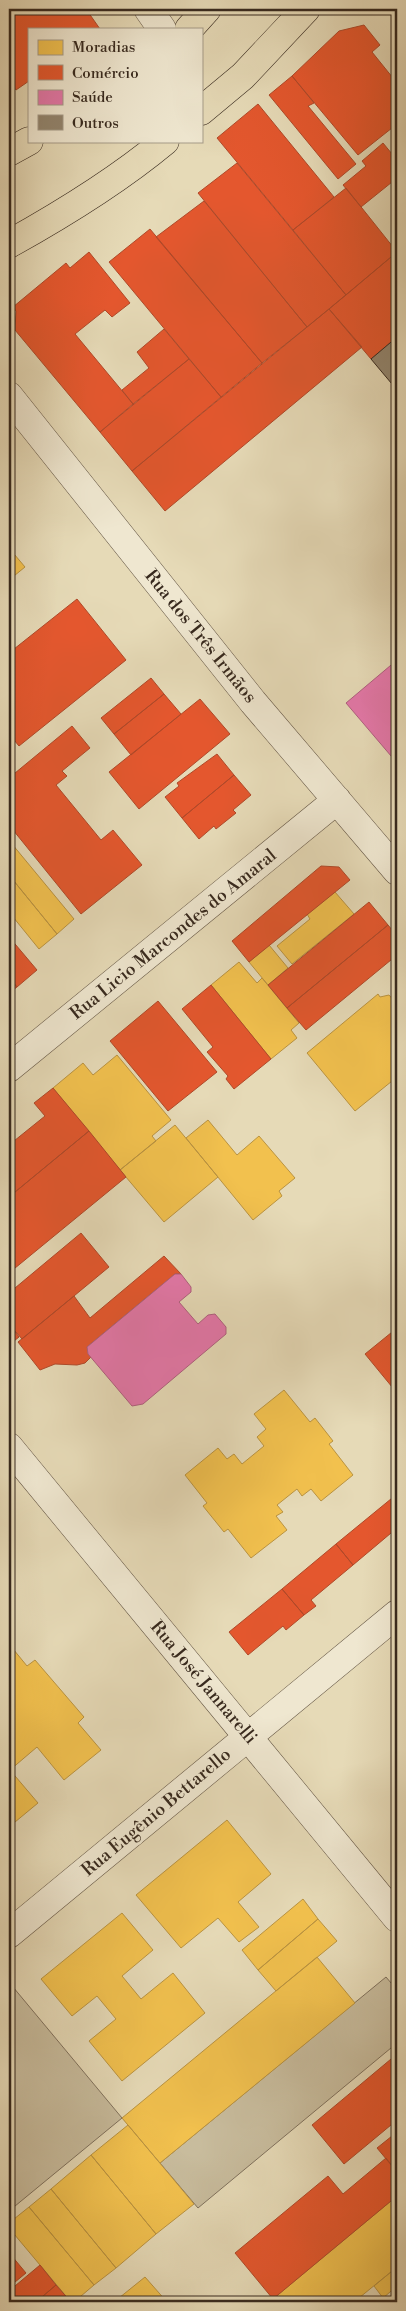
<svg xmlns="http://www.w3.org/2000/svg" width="406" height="2311" viewBox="0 0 406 2311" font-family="'Libre Bodoni',serif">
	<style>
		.green { fill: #c8bc9d; stroke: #80725e }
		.homes { fill: #f2c14e; stroke: #ba9340 }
		.shops { fill: #e4572e; stroke: #b04929 }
		.health { fill: #e377a8; stroke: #af607f }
		.building { fill: #92856e; stroke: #37291e }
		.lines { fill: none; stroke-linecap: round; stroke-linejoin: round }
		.minor-casing { stroke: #635544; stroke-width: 29 }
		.trunk-casing { stroke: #37291e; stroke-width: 29 }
		.minor { stroke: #efe7d0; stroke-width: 28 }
		.trunk { stroke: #e6dab7; stroke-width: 28 }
		.labels { text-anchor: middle; stroke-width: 5; stroke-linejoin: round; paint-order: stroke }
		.street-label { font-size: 18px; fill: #37291e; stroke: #efe7d0 }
	</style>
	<rect width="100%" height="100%" fill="#e6dab7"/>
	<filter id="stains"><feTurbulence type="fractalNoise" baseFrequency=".004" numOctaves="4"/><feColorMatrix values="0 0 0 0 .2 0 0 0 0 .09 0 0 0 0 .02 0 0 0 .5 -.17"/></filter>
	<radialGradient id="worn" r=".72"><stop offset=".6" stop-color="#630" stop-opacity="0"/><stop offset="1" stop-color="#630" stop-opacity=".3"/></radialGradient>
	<path class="green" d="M386,1977L397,1990V2043L198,2208L160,2163Z
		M13,1987L122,2118L9,2211V1990Z"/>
	<path class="homes" d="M9,548L25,567L9,580Z
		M12,844L74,919L57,934L9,875V847Z
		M9,875L57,934L39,949L9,912Z
		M335,892L354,914L292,964L277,946L310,919L307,914Z
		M269,945L288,968L268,985L249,962Z
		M239,962L257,983L262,978L299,1023L291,1030L297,1038L271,1059L211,985Z
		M378,994L380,997L389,995L397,1004V1077L355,1111L307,1053Z
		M117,1055L171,1120L152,1136L156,1141L120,1170L53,1088L83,1063L93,1075Z
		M208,1120L237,1155L259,1136L295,1178L279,1191L282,1196L253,1220L186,1138Z
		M175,1125L218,1177L164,1222L120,1170Z
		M284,1390L310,1422L315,1418L333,1441L329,1444L353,1475L321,1501L311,1489L302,1496L297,1489L277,1505L283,1512L276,1516L287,1530L251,1558L228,1529L224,1532L203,1506L207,1503L185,1475L218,1448L227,1459L234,1454L242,1464L264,1446L257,1437L266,1429L254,1414Z
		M9,1644L27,1666L35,1660L84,1717L78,1723L101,1750L64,1780L37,1747L10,1770L38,1803L9,1827Z
		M227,1820L271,1874L238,1902L259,1927L239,1942L218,1918L181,1948L136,1895Z
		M303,1899L318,1919L258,1970L242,1950Z
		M122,1913L153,1950L122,1976L141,1999L173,1973L205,2013L122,2081L89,2041L116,2019L97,1996L72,2016L41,1979Z
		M318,1919L337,1941L276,1991L258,1970Z
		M317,1957L355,2003L160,2163L122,2118Z
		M128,2125L194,2204L156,2234L91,2155Z
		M91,2155L156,2234L116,2268L51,2189Z
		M51,2189L116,2268L94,2285L29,2207Z
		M397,2196V2267L354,2302H276L273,2299Z
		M29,2207L94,2285L74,2302H71L9,2228V2223Z
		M397,2267V2286L383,2298L374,2286Z
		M145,2277L167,2302H114Z"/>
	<path class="shops" d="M9,9H86L100,29H29V81L16,90L9,80Z
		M364,25L380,45L372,52L397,83V124L358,155L292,76L339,31Z
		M292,76L314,103L308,106L356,164L338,179L269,95Z
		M258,104L334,197L293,230L217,138Z
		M383,143L397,160V178L361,207L343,185L366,166L362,161Z
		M237,163L346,295L307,327L198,193Z
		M346,188L397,252L346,295L293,230Z
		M204,201L307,327L262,363L156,237Z
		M150,229L262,363L221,397L109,262Z
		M89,252L130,303L112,317L105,310L75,334L133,404L100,432L15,330L16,311L13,307L66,263L70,268Z
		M397,252V337L371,359L329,309Z
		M329,309L362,347L165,511L132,471Z
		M164,329L189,359L133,404L122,390L149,368L137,352Z
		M189,359L221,397L132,471L100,432Z
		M77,599L126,660L19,746L9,734V653Z
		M151,678L164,694L114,734L101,718Z
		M164,694L181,714L131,755L114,734Z
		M200,699L230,734L139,809L109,772Z
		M72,726L90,748L62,771L67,776L56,785L101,840L113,830L142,865L81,914L9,825V778Z
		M217,754L234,775L182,818L165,797L179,786L177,783Z
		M234,775L251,795L233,810L236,813L216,829L214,826L199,839L182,818Z
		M321,866L339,867L350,880L249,962L232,941Z
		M369,902L388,925L287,1008L268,985Z
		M388,925L397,936V955L306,1030L287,1008Z
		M10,938L37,970L17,987L9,977Z
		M9,977L17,987L9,993Z
		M211,985L271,1059L234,1089L226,1079L228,1076L207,1052L213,1047L182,1009Z
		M158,1001L217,1072L168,1111L110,1041Z
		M53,1088L89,1131L9,1197V1145L45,1116L34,1103Z
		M89,1131L126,1177L9,1273V1197Z
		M81,1233L109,1267L22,1339L9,1324V1293Z
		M164,1256L181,1274H175L87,1347L91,1357L85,1363L77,1365L55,1364L40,1370L18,1342L74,1296L90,1318Z
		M9,1324L19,1337L9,1345Z
		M397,1328V1393L365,1354Z
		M397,1494V1528L353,1565L336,1544Z
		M336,1544L353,1565L311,1600L316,1606L304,1615L282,1589Z
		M282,1589L304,1615L286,1630L283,1626L248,1655L229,1632Z
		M397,2054V2120L344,2164L312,2125Z
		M397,2132V2172L377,2148Z
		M386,2158L397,2172V2196L273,2299L235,2253L328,2176L343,2194Z
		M11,2255L26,2273L9,2287V2257Z
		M40,2265L56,2285L36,2302H9V2291Z
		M56,2285L71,2302H36Z"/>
	<path class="health" d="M397,660V763L346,703Z
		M175,1274H181L191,1287V1292L179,1302L198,1324L208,1315L215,1314L226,1327V1334L143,1404L132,1406L88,1354L87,1347Z"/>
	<path class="building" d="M397,337V390L371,359Z"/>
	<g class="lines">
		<g class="minor-casing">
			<path id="minor" d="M148,9L162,29
				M9,396L253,702L397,871
				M9,1068L337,800
				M9,1447L397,1918
				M9,1934L397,1614"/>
		</g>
		<g class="trunk-casing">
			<path id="trunk" d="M189,29L207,9
				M201,111L243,76L306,9
				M9,152L29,141
				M9,244C63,214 117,181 165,141"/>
		</g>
		<use href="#minor" class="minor"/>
		<use href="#trunk" class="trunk"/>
	</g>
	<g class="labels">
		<g class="street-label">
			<text transform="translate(201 636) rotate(51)" y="6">Rua dos Três Irmãos</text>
			<text transform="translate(173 934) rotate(-39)" y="6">Rua Licio Marcondes do Amaral</text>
			<text transform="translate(204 1682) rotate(50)" y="6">Rua José Jannarelli</text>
			<text transform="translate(156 1812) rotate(-40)" y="6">Rua Eugênio Bettarello</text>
		</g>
	</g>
	<rect width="406" height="2311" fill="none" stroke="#e6dab7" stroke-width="30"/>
	<rect x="10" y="10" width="386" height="2291" fill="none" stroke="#37291e" stroke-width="2.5"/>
	<rect x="15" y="15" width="376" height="2281" fill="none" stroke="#37291e"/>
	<rect x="28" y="28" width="175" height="115" fill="#efe7d0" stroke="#a59b89"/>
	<rect x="38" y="40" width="25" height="15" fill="#f2c14e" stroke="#a59b89"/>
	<text x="72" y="52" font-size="15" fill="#37291e">Moradias</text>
	<rect x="38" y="65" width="25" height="15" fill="#e4572e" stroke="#a59b89"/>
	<text x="72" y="78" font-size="15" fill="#37291e">Comércio</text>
	<rect x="38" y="90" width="25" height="15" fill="#e377a8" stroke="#a59b89"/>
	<text x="72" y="102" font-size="15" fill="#37291e">Saúde</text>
	<rect x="38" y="115" width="25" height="15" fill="#92856e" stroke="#a59b89"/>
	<text x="72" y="128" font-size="15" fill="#37291e">Outros</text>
	<rect width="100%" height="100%" filter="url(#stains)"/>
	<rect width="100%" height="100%" fill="url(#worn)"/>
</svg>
